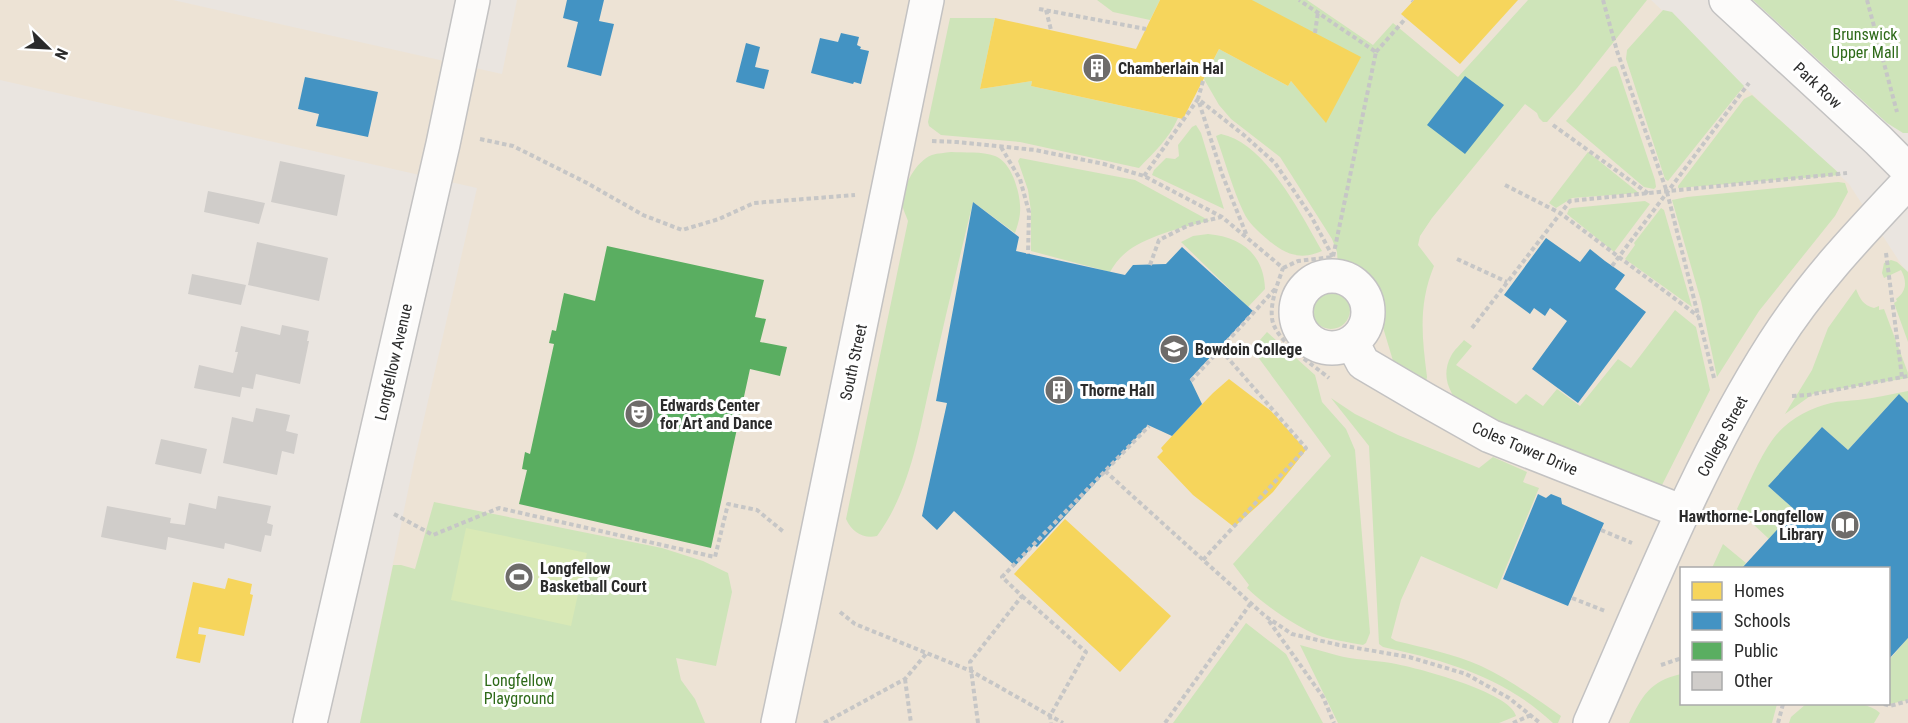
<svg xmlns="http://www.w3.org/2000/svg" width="1908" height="723" viewBox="0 0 1908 723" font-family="'Roboto Condensed',sans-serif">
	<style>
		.education { fill: #ede3d5; fill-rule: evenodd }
		.green { fill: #cee4b9 }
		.pitch { fill: #d9e9b6 }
		.homes { fill: #f6d55c }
		.schools { fill: #4393c3 }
		.public { fill: #5aae61 }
		.building { fill: #d0cdca }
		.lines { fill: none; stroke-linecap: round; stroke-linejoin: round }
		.minor-casing { stroke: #c3c2c2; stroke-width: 36 }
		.path { stroke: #c6c6c6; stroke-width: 4; stroke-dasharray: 4.5 3; stroke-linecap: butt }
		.minor { stroke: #fcfbfa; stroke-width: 33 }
		.labels { text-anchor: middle; stroke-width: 6; stroke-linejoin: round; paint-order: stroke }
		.park-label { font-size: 16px; fill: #2e6a19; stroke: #fff }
		.poi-label { font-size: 16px; font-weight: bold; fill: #2b2b2b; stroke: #fff; text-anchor: start }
		.street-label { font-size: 16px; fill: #2b2b2b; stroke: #fff }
	</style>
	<rect width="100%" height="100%" fill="#eae5e0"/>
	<path class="education" d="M0,0H173L502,74L517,0H1651L1849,184L1903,267L1908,272V723H360L414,462L477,188L0,80ZM1682,568H1888V704H1682Z"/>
	<path class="green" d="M1097,0H1160L1150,20L1113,12Z
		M1252,0H1307L1373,45L1393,23L1458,77L1528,0H1647L1577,88L1547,122H1543L1539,118L1537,113L1525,104L1432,218L1420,236L1418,245L1434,266C1418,305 1422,337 1427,377L1425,385L1394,364L1372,291C1362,273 1355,273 1338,266L1337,252L1332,239L1280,157L1231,119L1219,105L1204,79L1219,49L1288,86L1291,81L1326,122Z
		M1753,0H1908V133H1903L1887,123Z
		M1663,10L1672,12L1744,86L1668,181L1665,179L1626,59L1627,50Z
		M950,18H995L980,89L1032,81L1031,86L1178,118C1169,139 1154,152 1139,168L1020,142L941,135L929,126L928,122Z
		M1611,67L1616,66L1618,69L1655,180L1656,187L1654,189L1644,187L1566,121Z
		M1752,95L1841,175L1678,188V186L1744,99Z
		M1196,125L1201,133L1224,209L1152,175L1154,170L1166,158L1175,159L1179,156L1178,145L1192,127Z
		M1221,134C1266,143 1301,215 1322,251C1300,261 1284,254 1267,239C1258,231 1248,223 1243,211C1232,187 1225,161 1216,136Z
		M951,152C964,153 982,151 995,156C1011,162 1019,189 1020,205C1021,215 1018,224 1015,233L973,202C959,260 945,318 932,376C919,431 911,490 877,536C863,539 852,532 846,519L908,221C906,215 902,208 902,202C903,186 916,161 932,155C938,153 945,153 951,152Z
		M1588,152L1639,193L1572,198L1556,208L1549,203Z
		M1020,158L1135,180L1210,221C1188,225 1148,236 1129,250C1121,256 1115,263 1110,272L1031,251V211L1028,190L1018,161Z
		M1838,182L1845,183L1848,192L1835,216L1759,311L1717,377L1701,301L1672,200L1687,197Z
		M1645,201L1650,204L1614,252L1567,214L1569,209L1572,208Z
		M1661,208L1664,210L1692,307L1625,259L1635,245L1634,243Z
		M1208,234C1241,237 1264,254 1265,289L1248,307L1181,242L1193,236Z
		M1891,260L1897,262L1908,272V342L1894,303L1897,301L1896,299C1907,291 1907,281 1901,270L1884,278L1882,273L1884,263Z
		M1856,289C1860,299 1863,305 1874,308L1879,306V310L1884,309L1908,373V378L1819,392L1813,394L1785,414L1812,370L1828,328Z
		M1312 310a19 19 0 1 1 38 0a19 19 0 1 1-38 0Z
		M1675,310L1696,327L1710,390L1661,487L1465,410C1450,395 1440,377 1451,356C1454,350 1460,345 1464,340L1472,346L1456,365L1516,404L1526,394L1543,406L1557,389L1580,406L1618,359L1631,368Z
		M1267,332L1315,375L1322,402L1346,429L1355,450L1370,633L1366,643L1363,645C1348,642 1331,640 1317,635C1292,624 1267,607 1247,588L1249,585L1233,564L1331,456L1252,349Z
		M1908,391V403L1898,395L1848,450L1822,427L1768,486L1795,510L1769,539L1737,509C1748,486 1758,460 1773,439C1786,421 1809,408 1831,403C1839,401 1849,401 1858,400C1875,398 1891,394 1908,391Z
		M1331,398L1355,414L1398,435L1479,468L1493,457L1527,472L1523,482L1539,488L1497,589L1421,556L1401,600L1391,638L1396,641C1425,648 1454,654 1481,666C1509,679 1535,698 1561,716L1558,723H1553C1504,677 1447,661 1383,647L1379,644L1369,446Z
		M434,502L662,548L703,561L728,573L732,592L716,666L676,658L681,680L695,699L705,723H360L393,565H401L415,569Z
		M1723,544L1746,563L1742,568H1712Z
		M1246,623L1286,654L1323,723H1173Z
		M1908,638V700L1890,704L1888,703L1889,660Z
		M1300,645C1312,648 1324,652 1336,655C1354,660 1373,660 1391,663C1414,667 1511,692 1516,716L1499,723H1338Z
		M1681,674L1682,704H1777L1772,723H1629C1642,696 1650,681 1681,674Z
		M1806,704C1828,704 1862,697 1880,713L1874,723H1789L1791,717Z"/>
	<path class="pitch" d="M466,528L587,553L571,626L451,600Z"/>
	<path class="homes" d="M1160,0H1252L1361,57L1326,123L1291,81L1288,86L1219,49L1183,119L1031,86L1032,81L980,89L995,18L1136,49Z
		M1414,0H1518L1460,64L1401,14Z
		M1229,379L1271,411L1306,450L1273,492L1234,527L1193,495L1157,457L1163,451L1161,448L1182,425L1213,393Z
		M1065,519L1171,616L1120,672L1014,574Z
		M228,578L252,584L250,594L253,595L244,636L199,627L198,634L206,635L200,663L176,658L193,582L225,589Z"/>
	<path class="schools" d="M567,0H604L599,21L614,24L601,76L567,67L578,22L563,18Z
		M841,33L859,37L857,45L861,47L860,49L869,51L861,84L854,82L853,84L811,73L820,38L838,42Z
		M746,43L760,47L755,67L769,70L764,89L736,82Z
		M1465,76L1504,105L1465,154L1427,125Z
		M305,77L378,92L368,137L316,126L319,114L298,109Z
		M973,202L1019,237L1016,251L1125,275L1133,265L1166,264L1182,247L1253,311L1190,379L1202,404L1172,436L1148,425L1037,547L1034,545L1015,566L954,511L937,530L922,516L947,403L936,401Z
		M1546,238L1580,262L1590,249L1605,261L1625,275L1615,289L1646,312L1578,403L1532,369L1567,321L1550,308L1545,316L1534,308L1530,314L1504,295Z
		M1899,394L1908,403V638L1888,660V568H1742L1795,510L1768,486L1822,427L1848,450Z
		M1538,494L1546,498L1551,494L1561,498L1562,504L1604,523L1568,606L1503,579Z"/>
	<path class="public" d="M607,246L764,280L755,317L766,319L760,342L787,347L780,376L750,369L711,548L519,504L527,470L522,469L525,452L530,454L554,344L549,343L552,330L556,331L564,293L595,301Z"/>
	<path class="building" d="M280,161L345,175L337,216L271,202Z
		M208,191L265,203L259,224L204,212Z
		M257,242L328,258L319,301L248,285Z
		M192,274L246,285L241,305L188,294Z
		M282,325L309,331L307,341H309L300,384L256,374L253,389L242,387L240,397L194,388L199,365L233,373L238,352H235L241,326L280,335Z
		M256,408L290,415L286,431L298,434L294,454L282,451L277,475L223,463L232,417L253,422Z
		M161,439L207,449L201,474L155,464Z
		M218,496L271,506L267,523L273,525L271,536L265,535L261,552L225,543L224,549L168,537L166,550L101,537L107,506L171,518L170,523L185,525L189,503L216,509Z"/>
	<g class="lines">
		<g class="minor-casing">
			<path id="minor" d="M1726,0L1878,140L1908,170
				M1296 312a36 36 0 1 1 72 0a36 36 0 1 1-72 0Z
				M1352,342L1363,363L1426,400L1490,436L1683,512
				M310,723L443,144L473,0
				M778,723L799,624L927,0
				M1590,723C1647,594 1698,462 1774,343C1812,283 1860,233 1908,182"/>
		</g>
		<path class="path" d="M1412,0L1413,1
			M1603,0L1617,51L1667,192L1714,378
			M1867,0L1897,112
			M1039,9L1146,29
			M1046,10L1051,30
			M1315,33L1318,12
			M1376,52L1406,18
			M1203,81L1198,99L1222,174L1247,236
			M1553,125L1649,194
			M480,139L513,146L587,183L643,215L682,230L719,219L754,203L855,195
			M932,141L957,142L1035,150L1104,164L1144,176L1222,217L1283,268C1278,283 1270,302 1272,318C1274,340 1312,364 1329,378
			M1001,147L1020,179L1029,212L1028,254
			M1144,176L1198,99L1245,136L1275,163L1311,216L1333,257L1337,275
			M1505,185L1560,213L1698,316
			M1886,253L1902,377
			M1457,259L1507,282
			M1150,265L1159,240L1189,225L1221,217
			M1612,266L1749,83
			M1283,268L1298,261L1333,257L1376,52L1299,0
			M1472,328L1570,201L1847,173
			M1191,381L1276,288
			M1792,396L1808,395L1908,376
			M1105,471L1265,616L1292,634L1339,645L1409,657L1466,674L1509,698L1540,723
			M394,514L433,535L499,508L715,557L728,504L757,510L785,533
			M1601,530L1632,543
			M1203,560L1306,448L1220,349
			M1022,596L1086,652L1050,716L1051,723
			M1572,598L1605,611
			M840,612L855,624L971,671L1063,723
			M1269,621L1323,697L1334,723
			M1661,665L1682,658
			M905,679L911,723
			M1884,704L1890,706L1908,701
			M824,723L905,679L926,654
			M978,723L970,662L1022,596L1002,577L1149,426
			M1165,723L1251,603
			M1513,723L1531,715
			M1778,723L1783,704"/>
		<use href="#minor" class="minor"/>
	</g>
	<defs>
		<g id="building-disc" transform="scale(1.5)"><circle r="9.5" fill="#6e6c6a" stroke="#fff"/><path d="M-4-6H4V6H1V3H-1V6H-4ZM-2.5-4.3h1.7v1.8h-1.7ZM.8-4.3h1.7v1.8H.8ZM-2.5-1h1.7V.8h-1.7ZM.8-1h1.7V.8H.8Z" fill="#fff"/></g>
		<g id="university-disc" transform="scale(1.5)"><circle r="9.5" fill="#6e6c6a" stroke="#fff"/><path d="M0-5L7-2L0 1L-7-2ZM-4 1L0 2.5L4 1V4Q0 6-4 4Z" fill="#fff"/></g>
		<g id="theatre-disc" transform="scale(1.5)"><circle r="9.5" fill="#6e6c6a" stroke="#fff"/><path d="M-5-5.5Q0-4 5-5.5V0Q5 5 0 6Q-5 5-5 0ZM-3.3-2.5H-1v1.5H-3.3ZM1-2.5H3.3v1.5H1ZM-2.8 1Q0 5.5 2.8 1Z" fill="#fff"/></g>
		<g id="library-disc" transform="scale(1.5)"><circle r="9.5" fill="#6e6c6a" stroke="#fff"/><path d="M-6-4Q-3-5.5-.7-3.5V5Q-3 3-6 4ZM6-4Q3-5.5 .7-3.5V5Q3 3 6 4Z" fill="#fff"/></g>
		<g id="stadium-disc" transform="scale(1.5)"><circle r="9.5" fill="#6e6c6a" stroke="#fff"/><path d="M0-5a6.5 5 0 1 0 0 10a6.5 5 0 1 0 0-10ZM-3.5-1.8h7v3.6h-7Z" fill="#fff"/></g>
	</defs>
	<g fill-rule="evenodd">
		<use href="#building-disc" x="1097" y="68"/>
		<use href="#university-disc" x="1174" y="349"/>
		<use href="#building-disc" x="1059" y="390"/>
		<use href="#theatre-disc" x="639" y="414"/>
		<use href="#library-disc" x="1845" y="525"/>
		<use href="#stadium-disc" x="519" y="577"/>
	</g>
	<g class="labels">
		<g class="park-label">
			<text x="1865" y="40">Brunswick<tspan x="1865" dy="18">Upper Mall</tspan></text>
			<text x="519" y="686">Longfellow<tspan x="519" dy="18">Playground</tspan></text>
		</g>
		<g class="poi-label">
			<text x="1118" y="74">Chamberlain Hal</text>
			<text x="1195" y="355">Bowdoin College</text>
			<text x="1080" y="396">Thorne Hall</text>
			<text x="660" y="411">Edwards Center<tspan x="660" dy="18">for Art and Dance</tspan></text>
			<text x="1824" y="522" text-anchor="end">Hawthorne-Longfellow<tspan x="1824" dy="18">Library</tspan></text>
			<text x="540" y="574">Longfellow<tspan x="540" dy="18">Basketball Court</tspan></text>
		</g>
		<g class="street-label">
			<text transform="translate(1818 85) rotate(43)" y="6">Park Row</text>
			<text transform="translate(393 362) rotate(-77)" y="6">Longfellow Avenue</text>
			<text transform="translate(853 362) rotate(-78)" y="6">South Street</text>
			<text transform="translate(1722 436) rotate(-62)" y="6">College Street</text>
			<text transform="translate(1525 448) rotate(23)" y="6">Coles Tower Drive</text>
		</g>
	</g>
	<rect x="1680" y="567" width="210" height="138" fill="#ffffff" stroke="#aaaaaa" stroke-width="1.5"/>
	<rect x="1692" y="582" width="30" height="18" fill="#f6d55c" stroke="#aaaaaa" stroke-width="1.5"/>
	<text x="1734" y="597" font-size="18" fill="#2b2b2b">Homes</text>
	<rect x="1692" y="612" width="30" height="18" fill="#4393c3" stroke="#aaaaaa" stroke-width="1.5"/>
	<text x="1734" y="627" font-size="18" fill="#2b2b2b">Schools</text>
	<rect x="1692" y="642" width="30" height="18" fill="#5aae61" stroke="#aaaaaa" stroke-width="1.5"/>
	<text x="1734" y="657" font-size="18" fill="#2b2b2b">Public</text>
	<rect x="1692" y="672" width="30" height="18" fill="#d0cdca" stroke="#aaaaaa" stroke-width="1.5"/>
	<text x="1734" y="687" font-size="18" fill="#2b2b2b">Other</text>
	<g transform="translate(48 48) rotate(114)" stroke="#ffffff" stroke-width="4.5" paint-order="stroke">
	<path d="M0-4.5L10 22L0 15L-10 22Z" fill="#2b2b2b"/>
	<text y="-9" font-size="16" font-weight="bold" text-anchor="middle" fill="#2b2b2b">N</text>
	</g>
</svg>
